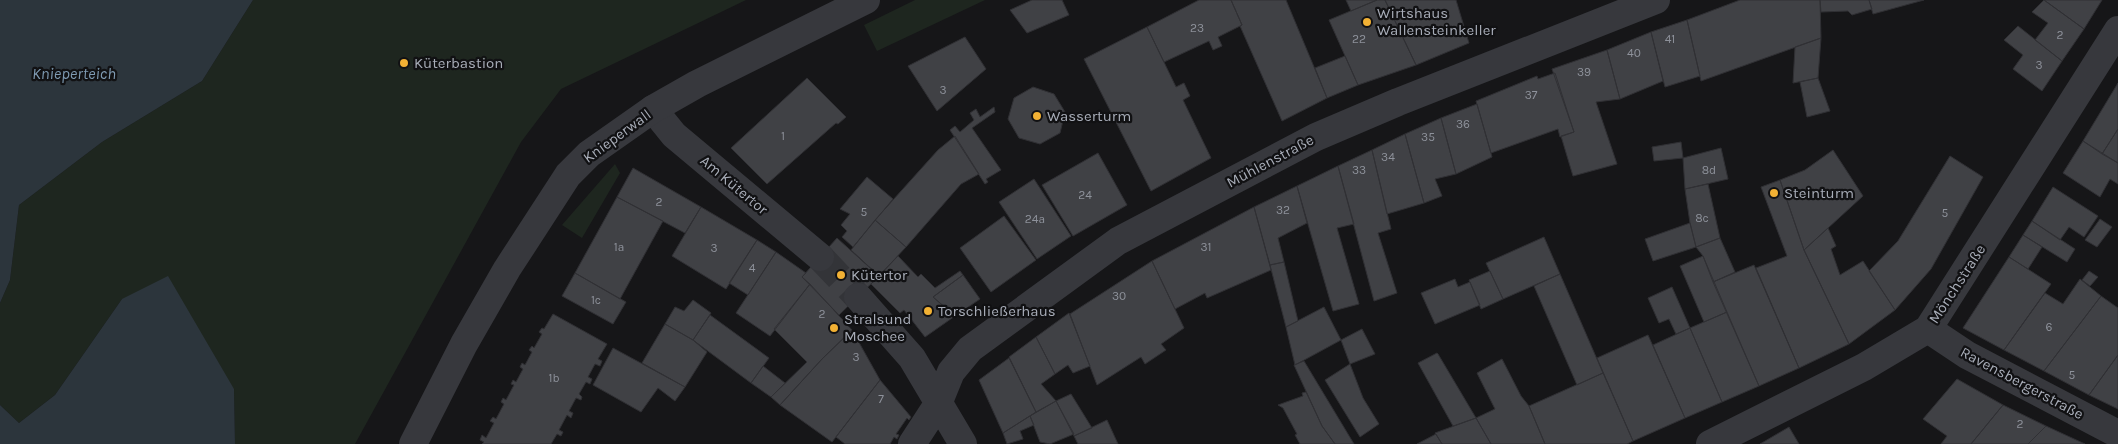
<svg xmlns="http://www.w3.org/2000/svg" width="2118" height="444" viewBox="0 0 2118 444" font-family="Karla,sans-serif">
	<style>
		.green { fill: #1e261f }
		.water { fill: #2c353c }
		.building { fill: #404145; stroke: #303034 }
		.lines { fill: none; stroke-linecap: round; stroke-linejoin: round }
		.minor-tunnel { stroke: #333438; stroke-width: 28; stroke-dasharray: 28 14; stroke-linecap: butt }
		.minor { stroke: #37383d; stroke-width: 28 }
		.tertiary { stroke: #37383d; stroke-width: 28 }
		.poi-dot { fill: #f2b134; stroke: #111113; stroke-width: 2 }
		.labels { text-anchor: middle; stroke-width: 4.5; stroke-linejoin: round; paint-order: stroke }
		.number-label { font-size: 12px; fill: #8e929b }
		.poi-label { font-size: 15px; fill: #a8adb8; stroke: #111113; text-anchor: start }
		.street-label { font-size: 15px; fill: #a8adb8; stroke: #111113 }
		.water-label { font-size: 16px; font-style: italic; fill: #7f9bb3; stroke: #111113 }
	</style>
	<rect width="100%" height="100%" fill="#161618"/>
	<path class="green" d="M253,0H746L561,89L521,142L355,444H235L234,389L122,299L55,395L19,423L0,405V303L10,280L19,205L102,142L202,81Z
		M915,0H985L877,51L864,25Z
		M615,164L620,173L582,238L562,225Z"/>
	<path class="water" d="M0,0H253L202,81L102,142L19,205L10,280L0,303Z
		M168,276L234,389L235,444H0V405L19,423L55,395L122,299Z"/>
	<path class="building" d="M1032,0H1062L1069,15L1027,33L1010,10Z
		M1199,0H1231L1242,25L1218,37L1222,46L1213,50L1209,41L1164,62L1147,27Z
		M1231,0H1286L1327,98L1282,121L1240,26L1242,25Z
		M1346,0H1377L1351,11Z
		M1377,0H1385L1416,65L1358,85L1329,20Z
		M1385,0H1456L1469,43L1416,65Z
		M1740,0H1820L1821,38L1701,81L1687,20Z
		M1820,0H1869L1872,9L1852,15L1848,11L1821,12Z
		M1869,0H1924L1873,14Z
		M2044,0H2102L2084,29Z
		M2044,0L2084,29L2062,61L2035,40L2048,23L2032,12Z
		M1687,20L1700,76L1665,87L1651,32Z
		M2018,26L2062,61L2042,91L2013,69L2023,55L2004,40Z
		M1147,27L1176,87L1184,83L1190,96L1183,100L1211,158L1151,191L1084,59Z
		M1651,32L1663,81L1620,99L1607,50Z
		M965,37L986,69L937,111L908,66Z
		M1821,38L1818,78L1793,83L1795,47Z
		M1607,50L1620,99L1596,102L1617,164L1573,176L1561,136L1574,132L1552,69Z
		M1345,56L1358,85L1327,98L1315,68Z
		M1555,73L1574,132L1560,137L1558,129L1491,153L1476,101L1537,76L1538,79Z
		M807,78L846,117L838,124L836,123L767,184L731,148Z
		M1818,78L1830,111L1807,117L1800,82Z
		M2118,83V129L2102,154L2083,141Z
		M1033,87L1054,94L1065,112L1060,133L1040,144L1019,138L1008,119L1014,98Z
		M1477,104L1492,157L1456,174L1441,118Z
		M994,107L995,112L972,128L1001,170L986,179L988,182L985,184L950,130L955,126L960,132L974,120L970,113L976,109L980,117Z
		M1441,118L1456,174L1435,179L1442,196L1424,203L1405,134Z
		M2118,129V163L2102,154Z
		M1405,134L1424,203L1387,214L1372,150Z
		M955,136L979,174L961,184L906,247L875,220L938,150Z
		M2083,141L2118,163V184L2110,179L2100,197L2063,173Z
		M1681,142L1683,158L1654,161L1652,147Z
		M1721,148L1728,179L1685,189L1683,158Z
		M1372,150L1391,229L1378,233L1397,293L1374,301L1338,166Z
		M1833,150L1863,196L1804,250L1780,180L1805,170Z
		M1098,153L1127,205L1073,236L1042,185Z
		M1950,156L1983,177L1931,269L1895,310L1869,271L1898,241Z
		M1338,166L1354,224L1337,228L1359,304L1333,311L1297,186Z
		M633,168L701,207L685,233L617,197Z
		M867,177L893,199L853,247L842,237L847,231L841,225L850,214L840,209Z
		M1034,179L1071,236L1037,259L999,202Z
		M1780,180L1804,250L1849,344L1799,368L1756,268L1787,256L1761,187Z
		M1708,184L1720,238L1696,247L1690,223L1685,189Z
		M1297,186L1307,223L1278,238L1284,262L1270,265L1254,207Z
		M2053,187L2098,216L2084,237L2069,227L2060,240L2032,221Z
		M617,197L663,221L620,299L575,273Z
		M701,207L757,240L726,289L672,256Z
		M1254,207L1271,270L1207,298L1205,293L1175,309L1152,261Z
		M1004,216L1036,260L991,292L960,248Z
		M2100,219L2112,227L2097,247L2085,240Z
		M875,220L906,247L879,276L851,250Z
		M2032,221L2075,249L2067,262L2023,235Z
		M1690,223L1696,247L1653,261L1645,239Z
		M1828,228L1836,246L1831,249L1840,275L1863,261L1895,310L1849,344L1804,250Z
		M2023,235L2042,247L2028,269L2009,257Z
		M1544,237L1560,274L1503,299L1486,263Z
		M837,238L879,276L839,315L802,277Z
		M1720,238L1735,272L1713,282L1703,256L1696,247Z
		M757,240L776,252L748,295L729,283Z
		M776,252L806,273L802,277L810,284L770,336L736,313Z
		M898,256L918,277L921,274L935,288L960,271L963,275L933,297L955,316L925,337L904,310L900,313L871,284Z
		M1703,256L1727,312L1704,322L1680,266Z
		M2009,257L2051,284L2004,350L1963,328Z
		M1152,261L1184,328L1161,344L1166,350L1145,364L1141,357L1097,385L1070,314Z
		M1284,262L1298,321L1286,327L1270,265Z
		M1754,265L1799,368L1759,386L1713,282Z
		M1490,271L1503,299L1481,309L1469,280Z
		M2089,271L2098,277L2090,286L2082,280Z
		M575,273L626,302L613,324L562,296Z
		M1560,274L1603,373L1577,385L1534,286Z
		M963,275L980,299L955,316L933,297Z
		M1455,279L1458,287L1470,282L1480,305L1435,324L1421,293Z
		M2080,279L2101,296L2044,371L2004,350L2045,293L2063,304Z
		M810,284L852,330L822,359L780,405L771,397L807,362L774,329Z
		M1672,287L1690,328L1676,334L1669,319L1659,323L1648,298Z
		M2101,296L2118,308V355L2089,395L2044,371Z
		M693,300L711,313L693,340L665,324L675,307L684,311Z
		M1324,307L1341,340L1295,365L1286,327Z
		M1727,312L1759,386L1722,402L1690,328Z
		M1069,313L1090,366L1073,373L1068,365L1055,374L1036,337Z
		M553,314L607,344L598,359L602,361L600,366L595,364L588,377L592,379L590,384L586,382L579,394L582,397L581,400L576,398L569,411L573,413L571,418L567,415L559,430L563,432L561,436L557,434L551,444H482L484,442L480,440L482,435L486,438L494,423L490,421L493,417L496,419L504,404L501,402L503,398L506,400L514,385L511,384L513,380L516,382L523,369L520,367L522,363L525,365L532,352L529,350L532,346L534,348L542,334L539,332L542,328L544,329Z
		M710,315L769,358L751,383L693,340Z
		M665,324L693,340L707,352L685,387L642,363Z
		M1690,328L1722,402L1685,418L1653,345Z
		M1362,329L1375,354L1350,364L1341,340Z
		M852,330L880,380L832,442L780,405L822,359Z
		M1648,335L1685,418L1633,441L1597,358Z
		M1036,337L1055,374L1041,384L1056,401L1036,412L1009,357Z
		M613,348L685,387L675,401L658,388L641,412L593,385Z
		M1437,353L1438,354L1476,418L1453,426L1418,363Z
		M2118,355V409L2089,395Z
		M1009,358L1036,412L1003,433L979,380Z
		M1502,359L1521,396L1529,406L1545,444H1491L1476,418L1495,409L1477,373Z
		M1304,361L1354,444H1335L1322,426L1294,365Z
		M1350,364L1363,398L1379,424L1360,437L1325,380Z
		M763,366L785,383L771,397L751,383Z
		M1603,373L1633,441L1627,444H1545L1529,406Z
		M1957,379L2003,405L1971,444H1941L1947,436L1923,419Z
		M880,380L911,417L909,420L907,418L896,434L899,435L897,439L894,437L890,444H845L836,437Z
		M1306,392L1322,426L1335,444H1300L1295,435L1297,434L1283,408L1278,405L1303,396L1302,393Z
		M1071,394L1092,428L1074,436L1056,401Z
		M1056,401L1074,434L1050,444L1040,442L1030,416Z
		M2003,405L2046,426L2028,444H1971Z
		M1030,416L1034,425L1020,431L1023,439L1007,444L1003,433Z
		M1476,418L1491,444H1442L1435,433Z
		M1107,420L1118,444H1078L1074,436Z
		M2046,426L2085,444H2028Z
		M1789,427L1799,444H1760Z
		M1436,434L1442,444H1417Z"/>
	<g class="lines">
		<path class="minor-tunnel" d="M820,257L858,297"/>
		<path class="minor" d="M653,109L674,135L820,257
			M858,297L912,358L963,444
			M1928,329L1967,355L2118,434
			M912,444L938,404L951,372L970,349L1118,241L1316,137L1398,102L1656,0
			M1710,444L1864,367L1928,329L2118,30"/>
		<path class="tertiary" d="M413,444L464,344L507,269L568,175L589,154L653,109L697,84L866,0"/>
	</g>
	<g class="poi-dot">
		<circle cx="1367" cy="22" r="5"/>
		<circle cx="404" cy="63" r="5"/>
		<circle cx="1037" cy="116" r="5"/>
		<circle cx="1774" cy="193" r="5"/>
		<circle cx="841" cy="275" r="5"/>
		<circle cx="928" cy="311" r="5"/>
		<circle cx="834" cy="328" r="5"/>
	</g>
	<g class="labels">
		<g class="number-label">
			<text x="1197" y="32">23</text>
			<text x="2060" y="39">2</text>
			<text x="1359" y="43">22</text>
			<text x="1670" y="43">41</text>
			<text x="1634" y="57">40</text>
			<text x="2039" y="69">3</text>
			<text x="1584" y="76">39</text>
			<text x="943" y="94">3</text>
			<text x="1531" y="99">37</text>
			<text x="1463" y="128">36</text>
			<text x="783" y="140">1</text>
			<text x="1428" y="141">35</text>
			<text x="1388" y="161">34</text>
			<text x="1359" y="174">33</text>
			<text x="1709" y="174">8d</text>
			<text x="1085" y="199">24</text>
			<text x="659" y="206">2</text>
			<text x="1283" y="214">32</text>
			<text x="864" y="216">5</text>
			<text x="1945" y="217">5</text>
			<text x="1702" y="222">8c</text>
			<text x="1035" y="223">24a</text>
			<text x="619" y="251">1a</text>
			<text x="1206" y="251">31</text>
			<text x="714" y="252">3</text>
			<text x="752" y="272">4</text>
			<text x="1119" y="300">30</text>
			<text x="596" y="304">1c</text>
			<text x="822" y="318">2</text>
			<text x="2049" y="331">6</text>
			<text x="856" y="361">3</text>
			<text x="2072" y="379">5</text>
			<text x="554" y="382">1b</text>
			<text x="881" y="403">7</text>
			<text x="2020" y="428">2</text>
		</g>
		<g class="poi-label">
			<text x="1377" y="18">Wirtshaus<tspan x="1377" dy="17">Wallensteinkeller</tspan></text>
			<text x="414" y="68">Küterbastion</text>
			<text x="1047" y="121">Wasserturm</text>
			<text x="1784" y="198">Steinturm</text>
			<text x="851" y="280">Kütertor</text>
			<text x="938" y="316">Torschließerhaus</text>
			<text x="844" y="324">Stralsund<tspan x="844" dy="17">Moschee</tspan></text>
		</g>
		<g class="street-label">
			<text transform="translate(617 136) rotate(-36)" y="5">Knieperwall</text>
			<text transform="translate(1270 161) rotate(-28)" y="5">Mühlenstraße</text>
			<text transform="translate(734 185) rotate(40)" y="5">Am Kütertor</text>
			<text transform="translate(1957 284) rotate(-57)" y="5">Mönchstraße</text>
			<text transform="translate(2022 383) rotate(28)" y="5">Ravensbergerstraße</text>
		</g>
		<g class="water-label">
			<text x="74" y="79">Knieperteich</text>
		</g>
	</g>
</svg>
